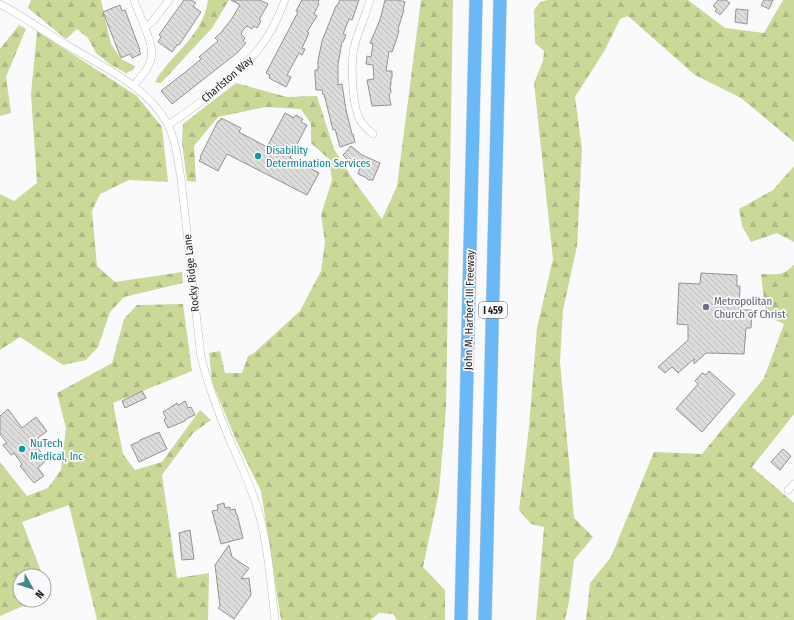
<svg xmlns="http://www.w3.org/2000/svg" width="794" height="620" viewBox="0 0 794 620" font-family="'Fira Sans Condensed',sans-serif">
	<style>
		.forest { fill: url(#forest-firs) }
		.building { fill: url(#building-back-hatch); stroke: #949291 }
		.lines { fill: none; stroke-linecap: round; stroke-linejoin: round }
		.street-casing { stroke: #bdbdbf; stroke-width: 8 }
		.highway-casing { stroke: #d6d6d6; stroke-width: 14 }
		.street { stroke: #fff; stroke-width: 7 }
		.highway { stroke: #6bb8f6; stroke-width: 13 }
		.culture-dot { fill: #0f9aa8; stroke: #fafafc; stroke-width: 1.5 }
		.worship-dot { fill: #6b7280; stroke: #fafafc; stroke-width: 1.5 }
		.labels { text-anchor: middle; stroke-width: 3.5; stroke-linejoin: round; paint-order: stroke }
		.shield { fill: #fafafc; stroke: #5f5f60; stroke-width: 1 }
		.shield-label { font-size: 10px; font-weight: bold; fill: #1d1d1d }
		.street-label { font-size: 11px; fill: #1d1d1d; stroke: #fafafc }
		.culture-label { font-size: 11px; fill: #0d838f; stroke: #fafafc; text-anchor: start }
		.worship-label { font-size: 11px; fill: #5b616d; stroke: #fafafc; text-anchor: start }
	</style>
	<defs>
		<pattern id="forest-firs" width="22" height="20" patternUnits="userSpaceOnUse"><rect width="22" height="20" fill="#cad898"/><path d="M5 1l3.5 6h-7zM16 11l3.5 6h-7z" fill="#adb983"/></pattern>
		<pattern id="building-back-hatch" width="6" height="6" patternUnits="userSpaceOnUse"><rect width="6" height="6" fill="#dddcda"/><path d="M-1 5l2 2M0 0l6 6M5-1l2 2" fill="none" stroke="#bdbcbb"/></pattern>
	</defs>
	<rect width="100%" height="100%" fill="#fafafc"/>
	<path class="forest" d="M31,0H101L111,44L121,59L135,66L133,70L126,73L111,65L96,53L88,38L77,29L66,39L28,8Z
		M208,0H229L212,28L161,83L155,82C172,52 203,37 208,0Z
		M421,0H453L446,408L439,492L423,567L445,590V620H397L393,614L379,613L371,620H281L261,491L236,440L212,382L209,353L220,351L225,373H242L248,356L254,353L300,311L321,271L325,242L321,215L332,180L329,159L311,143V124L301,109L266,107L218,117L194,146L196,182L187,181L182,143L183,124L236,83L287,97L317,96L334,149L352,178L382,219L397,186Z
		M548,0H688L725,28L764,33L783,0H794V142L741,98L695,75L628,16L620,19L605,50L575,97L582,149L577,246L563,310L560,361L574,518L593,537L574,560L569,601L565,620H536L544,527L531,524L519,510L529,427L537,328L553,259L534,83L543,61L544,51L535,43L534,10L540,2Z
		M19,25L26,29L6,77L11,113L0,116V49Z
		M37,31L137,96L162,127L168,182L129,180L100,194L92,211L97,266L115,282L182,272L183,283L124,297L110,312L98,347L86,360L63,365L20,337L0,350V194L14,201L37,183L31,94Z
		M794,166V242L777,233L751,242L742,226L739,209L773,190Z
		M794,264V414L752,467L794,503V620H586L590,583L611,557L654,452L702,454L764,378L784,324L766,316L761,274C775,274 784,277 794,264Z
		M183,304L192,371L113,403L123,454L135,470L162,462L200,410L211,420L193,433L162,475L177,578L209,573L208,620H97L69,505L22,522L43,576H20V600H37L0,616V462L27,496L48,488L61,470L66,428L57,393L112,363L124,319L137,305Z
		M44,578L51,594L44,597Z"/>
	<path class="building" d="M184,0H191L196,3L193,6L201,12L179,45L178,44L172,52L158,42L161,37L159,35Z
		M231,0H260L268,4L259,20L261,21L257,28L254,26L252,29L247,26L243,30L241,34L245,38L243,41L246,43L237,53L172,104L161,91L188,70L201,59L199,57L218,41L215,38L223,31H222L231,20L240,5Z
		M302,0H319L318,3L319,4L314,14L317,16L307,32L309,33L302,48L305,49L302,55L299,53L287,75L291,77L286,87L269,78L270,75L266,73L298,12L296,11Z
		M340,0H359L352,20L349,19L343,34L346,35L343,42H342L338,64V85L342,84L346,110L352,134H353L355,142L340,147L335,129L333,130L324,94L323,95L322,90H316L315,75V70H318V61L322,41L336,6H337Z
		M385,0H398L405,2L403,10H404L398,29L399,30L397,38L392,52L389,51L386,71H392V78H391V85H390L391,92L389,95L391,105L372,106L367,80L374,79L373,65L366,64L367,56L371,57L373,44L370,43L380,20Z
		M718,0H726L730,3L720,15L715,11L717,9L713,6Z
		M764,0H773L769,9L761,5Z
		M120,5L122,11L125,10L140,50L139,51L141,54L132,58L130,54L121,58L103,12Z
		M736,9L748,10L747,24L735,22Z
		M285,113L294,118L296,115L303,119L301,122L307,125L290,158L319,173L307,195L227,154L218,171L199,161L201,158L200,157L218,121H220L221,118L241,128L239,132L267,147Z
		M351,146L362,155L380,163L373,180H368L367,178L358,174L360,168L353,161L351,163L343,155Z
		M701,273L737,275V286H740L739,310H752L751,328H746L744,354L706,353L694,364V359L678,373L672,367L665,373L658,367L688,340V325L677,324L679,283L700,284Z
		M709,371L735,394L702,432L676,409L698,384L695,381L702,373L706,375Z
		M142,391L146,398L125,408L122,401Z
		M185,401L188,408L191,407L195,415L186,419L185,421L168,428L164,420L166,418L163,412L177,403L179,405Z
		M8,409L22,428L36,417L47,431L33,442L47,460L38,468L44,476L34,483L20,466L22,464L14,453L11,455L3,445L7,443L0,434V416Z
		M159,432L167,449L139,462L131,445L140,441V440Z
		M783,449L791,456L780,470L771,462Z
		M224,503L225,508L230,507V510L235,509L236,514H237L243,538L221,544L212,511L218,510L217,505Z
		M190,530L194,559L182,560L179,533Z
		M229,545L232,557L249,568L241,579L249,578L251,595L234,619L218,608L220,606L215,565Z"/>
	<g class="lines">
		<g class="street-casing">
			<path id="street" d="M134,0C139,16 155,43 151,59C148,70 141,77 134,85
				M370,0C366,15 359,29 355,44C350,61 352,105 360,120C363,126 368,130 373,134
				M0,4C23,16 43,31 65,44C101,66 146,85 167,123C176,140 178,161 181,179L201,357C208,385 218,412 229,438C240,464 253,490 260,517C269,551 271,586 275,620
				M145,27L152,22L169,0
				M168,125C185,114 201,102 217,89C252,60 269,43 285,0
				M788,490L794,484"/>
		</g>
		<g class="highway-casing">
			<path id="highway" d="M461,620L476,0
				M485,620L500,0"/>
		</g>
		<use href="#street" class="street"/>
		<use href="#highway" class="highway"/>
	</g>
	<g class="culture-dot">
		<circle cx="258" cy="156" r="4"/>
		<circle cx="22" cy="449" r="4"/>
	</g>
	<circle class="worship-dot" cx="706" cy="307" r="4"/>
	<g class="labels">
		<rect class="shield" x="479" y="302" width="28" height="16" rx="3"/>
		<g class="shield-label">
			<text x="493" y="314">I 459</text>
		</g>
		<g class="street-label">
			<text transform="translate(227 79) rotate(-41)" y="4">Charlston Way</text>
			<text transform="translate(191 273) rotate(-96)" y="4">Rocky Ridge Lane</text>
			<text transform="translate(469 310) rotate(-89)" y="4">John M. Harbert III Freeway</text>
		</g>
		<g class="culture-label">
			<text x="266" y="154">Disability<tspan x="266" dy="13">Determination Services</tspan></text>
			<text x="30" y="447">NuTech<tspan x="30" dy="13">Medical, Inc</tspan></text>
		</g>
		<g class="worship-label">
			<text x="714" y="305">Metropolitan<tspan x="714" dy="13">Church of Christ</tspan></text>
		</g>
	</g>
	<g transform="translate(32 588) rotate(129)"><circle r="19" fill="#fafafc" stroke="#a2a2a3"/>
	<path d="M0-3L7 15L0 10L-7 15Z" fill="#438a87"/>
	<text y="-6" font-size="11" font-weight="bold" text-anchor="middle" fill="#1d1d1d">N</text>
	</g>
</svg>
